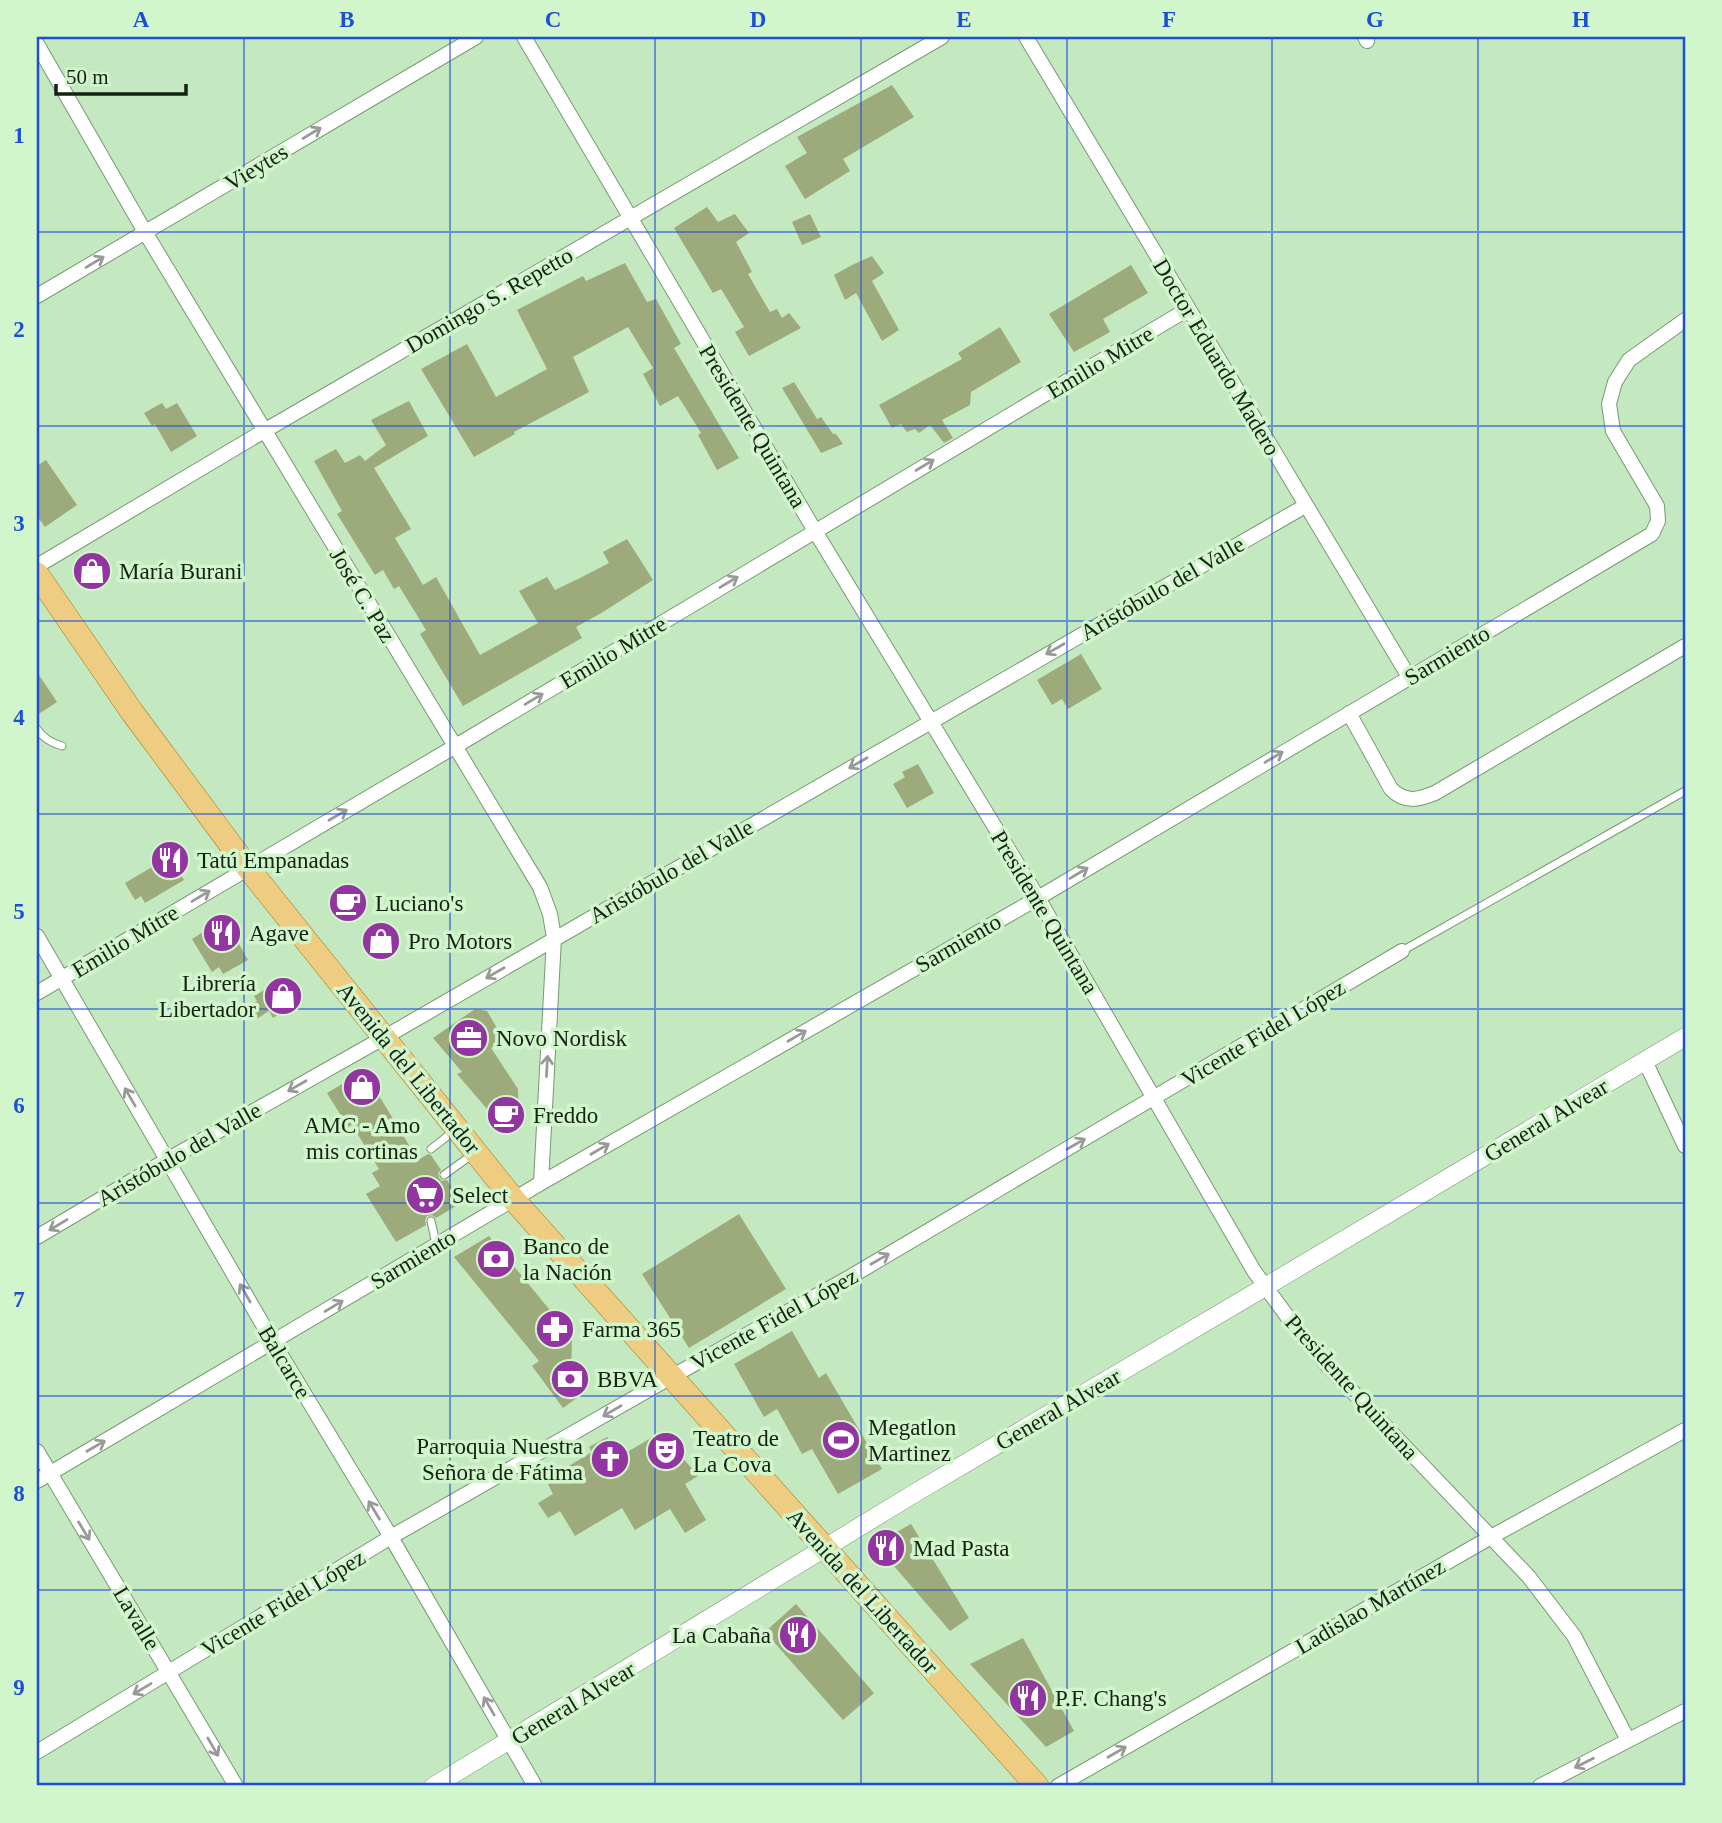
<svg xmlns="http://www.w3.org/2000/svg" width="1722" height="1823" viewBox="0 0 1722 1823" font-family="Georgia,serif">
	<style>
		.building { fill: #9dab7c }
		.lines { fill: none; stroke-linecap: round; stroke-linejoin: round }
		.service-casing { stroke: #779973; stroke-width: 9 }
		.minor-casing { stroke: #779973; stroke-width: 16 }
		.tertiary-casing { stroke: #779973; stroke-width: 19 }
		.primary-casing { stroke: #9b7b25; stroke-width: 24 }
		.service { stroke: #fff; stroke-width: 7 }
		.minor { stroke: #fff; stroke-width: 14 }
		.tertiary { stroke: #fff; stroke-width: 18 }
		.primary { stroke: #eecd82; stroke-width: 23 }
		.oneway { stroke: #969c95 }
		.grid { fill: none; stroke: #1d4ed8; stroke-width: 2; stroke-opacity: 0.55 }
		.labels { text-anchor: middle; stroke-width: 7; stroke-linejoin: round; paint-order: stroke }
		.street-label { font-size: 23px; fill: #152213; stroke: #d1f6cc }
		.poi-label { font-size: 23px; fill: #152213; stroke: #d1f6cc; text-anchor: start }
		.neatline { fill: none; stroke: #1d4ed8; stroke-width: 2.5 }
		.grid-label { font-size: 23px; text-anchor: middle; font-weight: bold; fill: #1d4ed8 }
	</style>
	<rect width="100%" height="100%" fill="#c4e8bf"/>
	<path class="building" d="M892,85L914,117L843,159L850,171L805,199L785,166L807,153L797,137Z
		M707,207L718,222L735,214L749,233L736,242L752,272L748,274L770,312L777,309L782,318L789,313L801,328L749,356L735,332L744,327L721,289L713,293L674,228Z
		M810,214L821,237L802,245L792,222Z
		M872,256L884,273L872,281L899,330L882,341L856,293L845,300L834,275L852,265Z
		M625,263L647,302L656,299L681,344L674,348L739,458L717,470L698,435L701,433L678,396L660,406L643,374L653,368L628,327L573,357L589,392L514,432L515,434L474,457L421,369L467,344L496,397L547,369L517,310L583,276L586,281Z
		M1131,265L1148,293L1103,319L1110,332L1074,352L1049,314Z
		M1000,327L1021,362L971,392L970,405L942,420L953,438L944,443L930,425L919,433L915,429L907,432L901,424L892,428L879,405L962,359L958,353Z
		M794,382L817,419L821,417L833,434H836L843,444L821,453L782,388Z
		M409,401L428,436L374,468L411,529L395,538L423,585L436,577L480,655L538,623L519,591L547,577L555,590L582,577L609,563L603,552L627,539L653,580L603,612L576,627L582,638L463,706L420,634L426,630L399,586L394,589L383,570L375,575L337,514L342,511L314,461L336,449L345,463L360,455L365,461L386,445L371,420Z
		M162,403L166,409L177,403L197,436L171,452L155,424L152,426L144,413Z
		M46,460L77,505L45,527L37,516V466Z
		M95,555L107,576L89,587L76,566Z
		M1081,654L1102,689L1068,709L1062,699L1052,705L1037,680Z
		M37,672L57,702L37,715Z
		M918,764L934,793L907,808L893,784L905,777L902,772Z
		M169,857L184,880L145,903L141,896L135,900L125,883Z
		M217,923L233,947L239,944L248,960L223,974L219,967L212,972L192,939Z
		M279,981L294,1005L273,1018L269,1011L255,1020L247,1007L257,1001L254,996Z
		M475,1009L487,1011L504,1040L491,1048L518,1089L519,1126L505,1130L457,1074L462,1072L433,1038Z
		M364,1071L418,1160L428,1154L431,1155L441,1170L438,1173L439,1178L442,1181L447,1180L461,1203L436,1218L432,1215L427,1216L425,1220L426,1225L396,1242L366,1194L380,1186L372,1173L379,1169L352,1125L348,1127L327,1093Z
		M739,1214L786,1289L689,1348L642,1274Z
		M489,1236L572,1337L571,1375L585,1392L563,1408L532,1366L539,1361L454,1257Z
		M792,1331L819,1378L826,1373L882,1469L838,1494L812,1449L802,1454L777,1409L764,1417L734,1364Z
		M661,1432L698,1476L685,1484L706,1520L685,1533L670,1509L635,1530L622,1508L575,1536L560,1511L548,1518L538,1503L553,1494L548,1484L554,1480L552,1476L592,1452L589,1447L607,1437L619,1457Z
		M911,1524L969,1618L950,1631L875,1544Z
		M796,1604L874,1693L843,1720L765,1632Z
		M1023,1638L1074,1731L1046,1747L970,1664Z"/>
	<g class="lines">
		<g class="service-casing">
			<path id="service" d="M37,729C43,738 51,743 62,746
				M1402,951L1685,791
				M431,1149L454,1131
				M444,1175L473,1154
				M431,1221L436,1244"/>
		</g>
		<g class="minor-casing">
			<path id="minor" d="M524,37L815,531L1038,898L1254,1271L1292,1323L1328,1366L1529,1577L1574,1636L1628,1740
				M1026,37L1409,677
				M1365,37L1367,41
				M37,44L145,232L540,887L550,914L554,938L541,1183
				M37,296L476,37
				M37,566L264,431L942,37
				M1349,713L1391,789C1405,803 1418,800 1435,793L1685,646
				M37,936L273,1342L391,1537L535,1786
				M37,993L454,747L1188,309
				M1645,1061L1685,1146
				M37,1237L167,1160L385,1037L1305,506
				M37,1451L236,1786
				M37,1481L541,1183L1038,898L1652,534L1658,521L1657,506L1613,431L1609,404L1615,382L1629,360L1685,320
				M37,1752L391,1537L671,1377L850,1277L1402,951
				M1058,1786L1491,1537L1685,1430
				M1540,1786L1685,1711"/>
		</g>
		<g class="tertiary-casing">
			<path id="tertiary" d="M434,1786L915,1493L1265,1287L1685,1037"/>
		</g>
		<g class="primary-casing">
			<path id="primary" d="M37,574L132,712L248,868L514,1200L1037,1786"/>
		</g>
		<use href="#service" class="service"/>
		<use href="#minor" class="minor"/>
		<use href="#tertiary" class="tertiary"/>
		<use href="#primary" class="primary"/>
	</g>
	<defs><path id="oneway-shaft" d="M-6 0H5M1.5-3L5.5 0L1.5 3" fill="none" stroke-width="1.6" stroke-linecap="round" stroke-linejoin="round" transform="scale(1.75)"/></defs>
	<g class="oneway">
		<use href="#oneway-shaft" transform="translate(312 133) rotate(-31)"/>
		<use href="#oneway-shaft" transform="translate(95 262) rotate(-31)"/>
		<use href="#oneway-shaft" transform="translate(925 465) rotate(-31)"/>
		<use href="#oneway-shaft" transform="translate(729 582) rotate(-31)"/>
		<use href="#oneway-shaft" transform="translate(1055 649) rotate(150)"/>
		<use href="#oneway-shaft" transform="translate(534 699) rotate(-31)"/>
		<use href="#oneway-shaft" transform="translate(1274 757) rotate(-31)"/>
		<use href="#oneway-shaft" transform="translate(858 763) rotate(150)"/>
		<use href="#oneway-shaft" transform="translate(338 815) rotate(-30)"/>
		<use href="#oneway-shaft" transform="translate(1079 873) rotate(-31)"/>
		<use href="#oneway-shaft" transform="translate(201 896) rotate(-31)"/>
		<use href="#oneway-shaft" transform="translate(495 973) rotate(150)"/>
		<use href="#oneway-shaft" transform="translate(797 1036) rotate(-30)"/>
		<use href="#oneway-shaft" transform="translate(547 1066) rotate(-87)"/>
		<use href="#oneway-shaft" transform="translate(297 1086) rotate(150)"/>
		<use href="#oneway-shaft" transform="translate(130 1097) rotate(-120)"/>
		<use href="#oneway-shaft" transform="translate(1076 1144) rotate(-30)"/>
		<use href="#oneway-shaft" transform="translate(600 1149) rotate(-30)"/>
		<use href="#oneway-shaft" transform="translate(58 1225) rotate(149)"/>
		<use href="#oneway-shaft" transform="translate(880 1259) rotate(-30)"/>
		<use href="#oneway-shaft" transform="translate(245 1293) rotate(-120)"/>
		<use href="#oneway-shaft" transform="translate(334 1306) rotate(-31)"/>
		<use href="#oneway-shaft" transform="translate(612 1411) rotate(150)"/>
		<use href="#oneway-shaft" transform="translate(96 1446) rotate(-30)"/>
		<use href="#oneway-shaft" transform="translate(374 1510) rotate(-121)"/>
		<use href="#oneway-shaft" transform="translate(84 1531) rotate(59)"/>
		<use href="#oneway-shaft" transform="translate(142 1689) rotate(149)"/>
		<use href="#oneway-shaft" transform="translate(489 1706) rotate(-120)"/>
		<use href="#oneway-shaft" transform="translate(213 1747) rotate(60)"/>
		<use href="#oneway-shaft" transform="translate(1117 1752) rotate(-30)"/>
		<use href="#oneway-shaft" transform="translate(1584 1763) rotate(153)"/>
	</g>
	<path class="grid" d="M244,37V1786M450,37V1786M655,37V1786M861,37V1786M1067,37V1786M1272,37V1786M1478,37V1786M37,232H1685M37,426H1685M37,621H1685M37,814H1685M37,1009H1685M37,1203H1685M37,1396H1685M37,1590H1685"/>
	<defs>
		<g id="shop-disc" transform="scale(2.0125)"><circle r="9.5" fill="#9235a0" stroke="#d1f6cc"/><path d="M-5-2.5h2.3a2.7 3.5 0 0 1 5.4 0H5L5.5 6h-11ZM-1.5-2.5h3a1.5 2.3 0 0 0-3 0Z" fill="#fff"/></g>
		<g id="restaurant-disc" transform="scale(2.0125)"><circle r="9.5" fill="#9235a0" stroke="#d1f6cc"/><path d="M-5-6h1v4h1v-4h1v4h1v-4h1v5L-1.5 .5V6h-2V.5L-5-1ZM5-6V6H3V1.5H1.5Q1.5-4 5-6Z" fill="#fff"/></g>
		<g id="cafe-disc" transform="scale(2.0125)"><circle r="9.5" fill="#9235a0" stroke="#d1f6cc"/><path d="M-5.5-4.5H6V0H3Q3 3.5 0 3.5H-2.5Q-5.5 3.5-5.5 0ZM3-3.2v2h1.7v-2ZM-6 4.5H4V6H-6Z" fill="#fff"/></g>
		<g id="office-disc" transform="scale(2.0125)"><circle r="9.5" fill="#9235a0" stroke="#d1f6cc"/><path d="M-6-3h4V-5.5h4V-3h4V5H-6ZM-1-4.5V-3h2v-1.5ZM-6 0V1H6V0Z" fill="#fff"/></g>
		<g id="supermarket-disc" transform="scale(2.0125)"><circle r="9.5" fill="#9235a0" stroke="#d1f6cc"/><path d="M-6-5.5h2.5l.6 2H6L4.5 2H-2.5L-4.4-4H-6ZM-1.5 3.2a1.3 1.3 0 1 0 .1 0ZM3 3.2a1.3 1.3 0 1 0 .1 0Z" fill="#fff"/></g>
		<g id="bank-disc" transform="scale(2.0125)"><circle r="9.5" fill="#9235a0" stroke="#d1f6cc"/><path d="M-6-4H6V4H-6ZM0-2.3a2.3 2.3 0 1 0 0 4.6a2.3 2.3 0 1 0 0-4.6Z" fill="#fff"/></g>
		<g id="pharmacy-disc" transform="scale(2.0125)"><circle r="9.5" fill="#9235a0" stroke="#d1f6cc"/><path d="M-2-6h4v4h4v4h-4v4h-4v-4h-4v-4h4Z" fill="#fff"/></g>
		<g id="stadium-disc" transform="scale(2.0125)"><circle r="9.5" fill="#9235a0" stroke="#d1f6cc"/><path d="M0-5a6.5 5 0 1 0 0 10a6.5 5 0 1 0 0-10ZM-3.5-1.8h7v3.6h-7Z" fill="#fff"/></g>
		<g id="theatre-disc" transform="scale(2.0125)"><circle r="9.5" fill="#9235a0" stroke="#d1f6cc"/><path d="M-5-5.5Q0-4 5-5.5V0Q5 5 0 6Q-5 5-5 0ZM-3.3-2.5H-1v1.5H-3.3ZM1-2.5H3.3v1.5H1ZM-2.8 1Q0 5.5 2.8 1Z" fill="#fff"/></g>
		<g id="church-disc" transform="scale(2.0125)"><circle r="9.5" fill="#9235a0" stroke="#d1f6cc"/><path d="M-1.2-6h2.4v3.5h3.3v2.4h-3.3V6h-2.4V-.1h-3.3v-2.4h3.3Z" fill="#fff"/></g>
	</defs>
	<g fill-rule="evenodd">
		<use href="#shop-disc" x="92" y="571"/>
		<use href="#restaurant-disc" x="170" y="860"/>
		<use href="#cafe-disc" x="348" y="903"/>
		<use href="#restaurant-disc" x="222" y="933"/>
		<use href="#shop-disc" x="381" y="941"/>
		<use href="#shop-disc" x="283" y="996"/>
		<use href="#office-disc" x="469" y="1038"/>
		<use href="#shop-disc" x="362" y="1087"/>
		<use href="#cafe-disc" x="506" y="1115"/>
		<use href="#supermarket-disc" x="425" y="1195"/>
		<use href="#bank-disc" x="496" y="1259"/>
		<use href="#pharmacy-disc" x="555" y="1329"/>
		<use href="#bank-disc" x="570" y="1379"/>
		<use href="#stadium-disc" x="841" y="1440"/>
		<use href="#theatre-disc" x="666" y="1451"/>
		<use href="#church-disc" x="610" y="1459"/>
		<use href="#restaurant-disc" x="886" y="1548"/>
		<use href="#restaurant-disc" x="798" y="1635"/>
		<use href="#restaurant-disc" x="1028" y="1698"/>
	</g>
	<g class="labels">
		<g class="street-label">
			<text transform="translate(256 167) rotate(-31)" y="8">Vieytes</text>
			<text transform="translate(489 300) rotate(-30)" y="8">Domingo S. Repetto</text>
			<text transform="translate(1217 357) rotate(59)" y="8">Doctor Eduardo Madero</text>
			<text transform="translate(1100 362) rotate(-31)" y="8">Emilio Mitre</text>
			<text transform="translate(753 426) rotate(59)" y="8">Presidente Quintana</text>
			<text transform="translate(1162 588) rotate(-30)" y="8">Aristóbulo del Valle</text>
			<text transform="translate(363 595) rotate(59)" y="8">José C. Paz</text>
			<text transform="translate(613 652) rotate(-31)" y="8">Emilio Mitre</text>
			<text transform="translate(1447 655) rotate(-31)" y="8">Sarmiento</text>
			<text transform="translate(671 871) rotate(-30)" y="8">Aristóbulo del Valle</text>
			<text transform="translate(1045 912) rotate(59)" y="8">Presidente Quintana</text>
			<text transform="translate(125 941) rotate(-31)" y="8">Emilio Mitre</text>
			<text transform="translate(958 943) rotate(-30)" y="8">Sarmiento</text>
			<text transform="translate(1263 1033) rotate(-31)" y="8">Vicente Fidel López</text>
			<text transform="translate(409 1068) rotate(51)" y="8">Avenida del Libertador</text>
			<text transform="translate(1546 1120) rotate(-31)" y="8">General Alvear</text>
			<text transform="translate(179 1154) rotate(-30)" y="8">Aristóbulo del Valle</text>
			<text transform="translate(413 1259) rotate(-31)" y="8">Sarmiento</text>
			<text transform="translate(774 1319) rotate(-29)" y="8">Vicente Fidel López</text>
			<text transform="translate(285 1362) rotate(59)" y="8">Balcarce</text>
			<text transform="translate(1352 1387) rotate(48)" y="8">Presidente Quintana</text>
			<text transform="translate(1058 1409) rotate(-30)" y="8">General Alvear</text>
			<text transform="translate(863 1591) rotate(48)" y="8">Avenida del Libertador</text>
			<text transform="translate(283 1603) rotate(-31)" y="8">Vicente Fidel López</text>
			<text transform="translate(1370 1606) rotate(-30)" y="8">Ladislao Martínez</text>
			<text transform="translate(137 1618) rotate(59)" y="8">Lavalle</text>
			<text transform="translate(573 1703) rotate(-31)" y="8">General Alvear</text>
		</g>
		<g class="poi-label">
			<text x="119" y="579">María Burani</text>
			<text x="197" y="868">Tatú Empanadas</text>
			<text x="375" y="911">Luciano's</text>
			<text x="249" y="941">Agave</text>
			<text x="408" y="949">Pro Motors</text>
			<text x="256" y="991" text-anchor="end">Librería<tspan x="256" dy="26">Libertador</tspan></text>
			<text x="496" y="1046">Novo Nordisk</text>
			<text x="533" y="1123">Freddo</text>
			<text x="362" y="1133" text-anchor="middle">AMC - Amo<tspan x="362" dy="26">mis cortinas</tspan></text>
			<text x="452" y="1203">Select</text>
			<text x="523" y="1254">Banco de<tspan x="523" dy="26">la Nación</tspan></text>
			<text x="582" y="1337">Farma 365</text>
			<text x="597" y="1387">BBVA</text>
			<text x="868" y="1435">Megatlon<tspan x="868" dy="26">Martinez</tspan></text>
			<text x="693" y="1446">Teatro de<tspan x="693" dy="26">La Cova</tspan></text>
			<text x="583" y="1454" text-anchor="end">Parroquia Nuestra<tspan x="583" dy="26">Señora de Fátima</tspan></text>
			<text x="913" y="1556">Mad Pasta</text>
			<text x="771" y="1643" text-anchor="end">La Cabaña</text>
			<text x="1055" y="1706">P.F. Chang's</text>
		</g>
	</g>
	<rect width="1722" height="1823" fill="none" stroke="#d1f6cc" stroke-width="77"/>
	<path d="M56 84v10h130v-10" fill="none" stroke="#152213" stroke-width="3.5"/>
	<text x="66" y="84" font-size="21" fill="#152213" stroke="#d1f6cc" stroke-width="5" paint-order="stroke">50 m</text>
	<rect x="38" y="38" width="1646" height="1746" class="neatline"/>
	<g class="grid-label">
		<text x="141" y="27">A</text>
		<text x="347" y="27">B</text>
		<text x="553" y="27">C</text>
		<text x="758" y="27">D</text>
		<text x="964" y="27">E</text>
		<text x="1169" y="27">F</text>
		<text x="1375" y="27">G</text>
		<text x="1581" y="27">H</text>
		<text x="19" y="143">1</text>
		<text x="19" y="337">2</text>
		<text x="19" y="531">3</text>
		<text x="19" y="725">4</text>
		<text x="19" y="919">5</text>
		<text x="19" y="1113">6</text>
		<text x="19" y="1307">7</text>
		<text x="19" y="1501">8</text>
		<text x="19" y="1695">9</text>
	</g>
</svg>
